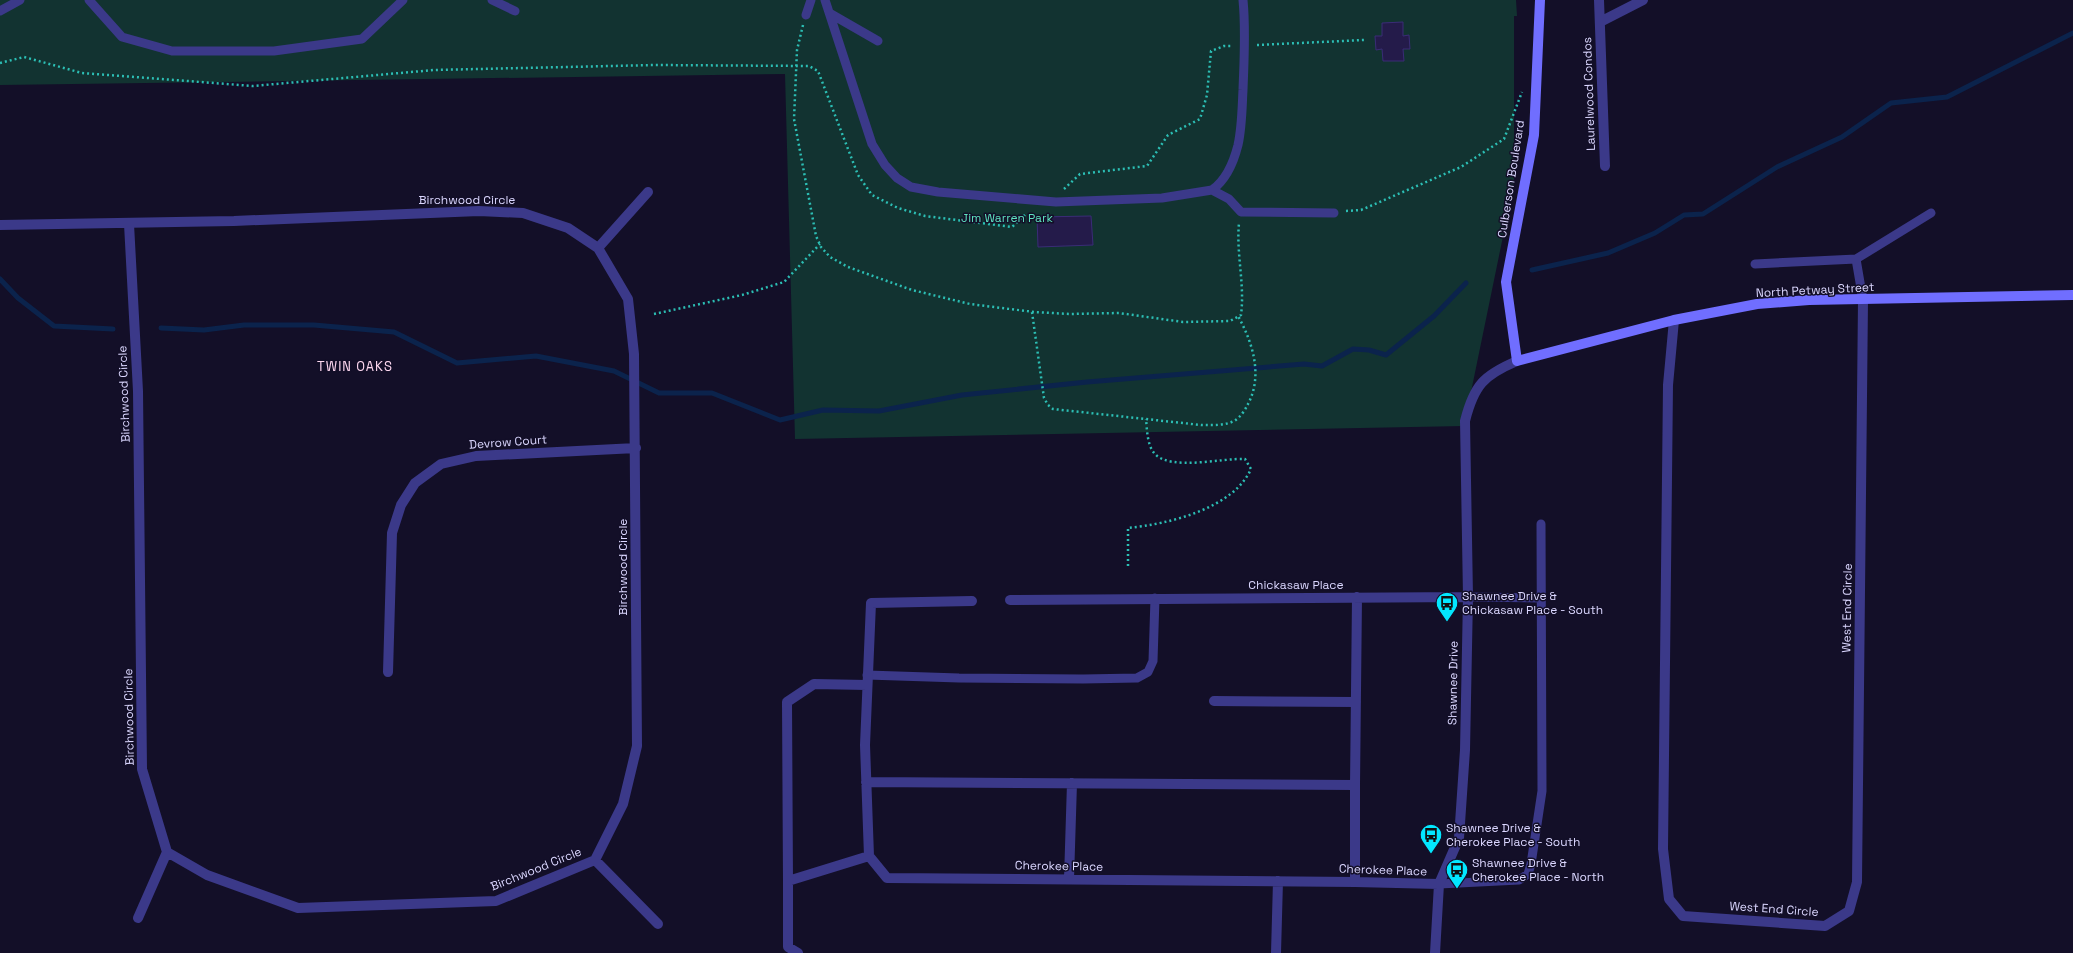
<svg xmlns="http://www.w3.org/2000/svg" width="2073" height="953" viewBox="0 0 2073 953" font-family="'Space Grotesk',sans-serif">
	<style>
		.green { fill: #123331 }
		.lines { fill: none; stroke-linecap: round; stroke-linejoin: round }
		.stream { stroke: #0b234c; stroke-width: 5 }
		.building { fill: #241b4a; stroke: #3a2c77 }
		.path { stroke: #2cbeb4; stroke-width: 2.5; stroke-dasharray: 2 3; stroke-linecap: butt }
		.lane { stroke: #3b3989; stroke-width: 9 }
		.street { stroke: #3b3989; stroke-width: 10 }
		.secondary { stroke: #706eff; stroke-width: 10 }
		.labels { text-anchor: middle; stroke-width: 3; stroke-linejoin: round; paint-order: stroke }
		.street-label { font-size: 12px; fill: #dbd7ff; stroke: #130f28 }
		.park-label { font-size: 12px; fill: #5ee4c1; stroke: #130f28 }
		.poi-label { font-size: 12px; fill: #dbd7ff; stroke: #130f28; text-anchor: start }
		.neighbourhood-label { font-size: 13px; letter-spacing: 1px; fill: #ffd9f1; stroke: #130f28 }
	</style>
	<rect width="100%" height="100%" fill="#130f28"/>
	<path class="green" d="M0,0H1516L1517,16H1514V183L1464,426L795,439L785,74L0,85Z"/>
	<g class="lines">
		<path class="stream" d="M1532,270L1608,253L1655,233L1684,215L1703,214L1777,167L1842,137L1891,103L1947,97L2073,33
			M0,279L18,298L54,326L113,329
			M161,328L204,330L244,325H314L394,332L457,363L536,356L614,371L659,393H712L780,420L823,410L879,411L962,395L1087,382L1304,364L1322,366L1353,349L1369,350L1386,355L1434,316L1466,283"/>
	</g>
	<path class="building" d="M1403,22V36L1409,35L1410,49H1403L1404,61H1383L1382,49L1376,50L1375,36H1382V23Z
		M1091,216L1093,245L1038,247L1037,217Z"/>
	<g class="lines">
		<path class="path" d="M803,25L797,50L794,119L816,236L821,247L830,257L848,267L912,290L970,304L1034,312L1070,314L1119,313L1183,322L1230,321L1241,315C1245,284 1236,254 1239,223
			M1257,45L1364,40
			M0,63L24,57L82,73L253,86L434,70L655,65L809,66L818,71L858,175L872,195L898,208L925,216L1012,227L1027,213
			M1064,189L1080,174L1147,166L1168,135L1200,119L1207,95L1211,51L1224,46H1232
			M1346,211L1361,210L1461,167L1504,139L1522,92
			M1032,312L1044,398L1048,405L1053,409L1201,425C1212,425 1224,426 1234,421C1240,418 1245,410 1248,404C1263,376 1253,343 1238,316
			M654,314L742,295L784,282L820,244
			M1128,566V528C1168,524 1233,509 1251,469L1245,459C1222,458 1171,471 1155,454C1147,446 1147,429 1146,419"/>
		<path class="lane" d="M89,0L122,37L172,51H274L362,39L403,0
			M492,0L515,11
			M825,0L872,144L885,165L897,178L911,187L938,192L1056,202L1162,198L1212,190C1226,180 1234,161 1238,145C1242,127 1242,108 1243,90C1244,60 1246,30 1243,0
			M0,11L20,0
			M831,14L878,41
			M806,15L811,0
			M1212,190L1229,199L1241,212L1334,213
			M1856,259L1863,300
			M1755,264L1856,259L1931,213
			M1468,597L1542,598
			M867,675L959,678L1083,679L1137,678L1148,672L1153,661L1155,598
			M1439,884L1519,880L1528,874L1531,864L1542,791L1541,524"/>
		<path class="street" d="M1599,0L1605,166
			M1600,22L1643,0
			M0,225L234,221L479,211L523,213L568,228L598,248L628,299L634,354L637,746L623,804L595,860L496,901L298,908L207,875L167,852L142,769L138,391L129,224
			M598,248L648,192
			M1674,320L1668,385L1663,849L1669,899L1683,916L1825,926L1849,911L1857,882L1863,300
			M1010,600L1468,597
			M972,601L871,603L865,745L869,856L887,878L1355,882L1439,884
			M388,672L392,533L401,505L415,483L441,464L476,456L636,448
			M1214,701L1356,702
			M866,782L1355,785V882
			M1355,785L1357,597
			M595,860L658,924
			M1069,879L1072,783
			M788,881L787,702L814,684L867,685
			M138,918L167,852
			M798,953L788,947V881L869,856
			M1276,953L1278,881
			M1435,953L1439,884L1459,838L1465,750L1468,597L1465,421C1474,385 1484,375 1517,361"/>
		<path class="secondary" d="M1540,0L1534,135L1506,282L1517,361L1674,320L1757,304L1809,300L2073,295"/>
	</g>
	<defs>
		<g id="bus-pin" transform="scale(1.15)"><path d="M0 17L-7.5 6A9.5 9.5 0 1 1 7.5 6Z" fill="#03e7ff" stroke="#130f28"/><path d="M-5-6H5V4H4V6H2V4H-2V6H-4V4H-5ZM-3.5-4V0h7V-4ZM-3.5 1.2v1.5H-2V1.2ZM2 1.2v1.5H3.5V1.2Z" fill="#111"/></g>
	</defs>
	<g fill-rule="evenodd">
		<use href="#bus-pin" x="1447" y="603"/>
		<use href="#bus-pin" x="1431" y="835"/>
		<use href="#bus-pin" x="1457" y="870"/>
	</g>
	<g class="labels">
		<g class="street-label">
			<text transform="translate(1589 94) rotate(-92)" y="4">Laurelwood Condos</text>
			<text transform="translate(1511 179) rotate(-81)" y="4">Culberson Boulevard</text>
			<text x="467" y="204">Birchwood Circle</text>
			<text transform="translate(1815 290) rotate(-3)" y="4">North Petway Street</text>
			<text transform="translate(124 394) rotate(-92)" y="4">Birchwood Circle</text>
			<text transform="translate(508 442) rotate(-4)" y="4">Devrow Court</text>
			<text transform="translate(623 567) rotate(-90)" y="4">Birchwood Circle</text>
			<text x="1296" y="589">Chickasaw Place</text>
			<text transform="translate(1847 608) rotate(-89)" y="4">West End Circle</text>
			<text transform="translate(1453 683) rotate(-89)" y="4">Shawnee Drive</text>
			<text transform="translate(129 717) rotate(-91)" y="4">Birchwood Circle</text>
			<text transform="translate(1059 866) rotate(1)" y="4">Cherokee Place</text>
			<text transform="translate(536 869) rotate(-22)" y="4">Birchwood Circle</text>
			<text transform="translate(1383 870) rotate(2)" y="4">Cherokee Place</text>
			<text transform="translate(1774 909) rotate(4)" y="4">West End Circle</text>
		</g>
		<g class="park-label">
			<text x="1007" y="222">Jim Warren Park</text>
		</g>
		<g class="poi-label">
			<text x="1462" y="600">Shawnee Drive &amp;<tspan x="1462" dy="14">Chickasaw Place - South</tspan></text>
			<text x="1446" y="832">Shawnee Drive &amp;<tspan x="1446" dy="14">Cherokee Place - South</tspan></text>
			<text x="1472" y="867">Shawnee Drive &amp;<tspan x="1472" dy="14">Cherokee Place - North</tspan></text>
		</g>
		<g class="neighbourhood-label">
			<text x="355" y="371">TWIN OAKS</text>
		</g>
	</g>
</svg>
